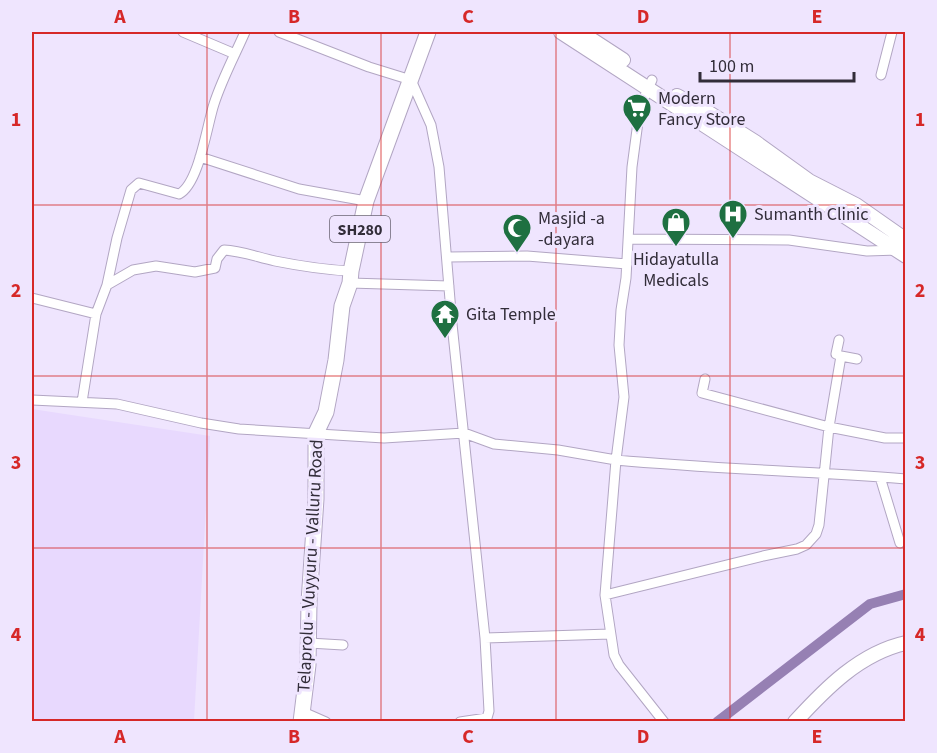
<svg xmlns="http://www.w3.org/2000/svg" width="937" height="753" viewBox="0 0 937 753" font-family="'Source Sans 3',sans-serif">
	<style>
		.built { fill: #e8d9fe }
		.lines { fill: none; stroke-linecap: round; stroke-linejoin: round }
		.canal { stroke: #9680b3; stroke-width: 10 }
		.street-casing { stroke: #b2a6c3; stroke-width: 11 }
		.secondary-casing { stroke: #b2a6c3; stroke-width: 16 }
		.primary-casing { stroke: #b2a6c3; stroke-width: 17 }
		.street { stroke: #fff; stroke-width: 9 }
		.secondary { stroke: #fff; stroke-width: 14 }
		.primary { stroke: #fff; stroke-width: 15 }
		.grid { fill: none; stroke: #d62828; stroke-width: 1.5; stroke-opacity: 0.55 }
		.labels { text-anchor: middle; stroke-width: 6; stroke-linejoin: round; paint-order: stroke }
		.shield { fill: #efe5fe; stroke: #6b6474; stroke-width: 1.5 }
		.shield-label { font-size: 16px; font-weight: bold; fill: #322d39 }
		.poi-label { font-size: 18px; fill: #322d39; stroke: #efe5fe; text-anchor: start }
		.street-label { font-size: 18px; fill: #322d39; stroke: #efe5fe }
		.neatline { fill: none; stroke: #d62828; stroke-width: 2 }
		.grid-label { font-size: 20px; text-anchor: middle; font-weight: bold; fill: #d62828 }
	</style>
	<rect width="100%" height="100%" fill="#efe5fe"/>
	<path class="built" d="M32,409L210,436L194,721H32Z"/>
	<g class="lines">
		<path class="canal" d="M717,722L870,604L906,594"/>
		<g class="street-casing">
			<path id="street" d="M183,32L235,54
				M279,32L369,67L411,80L431,125L439,167L452,324L485,638L489,711L487,718L460,722
				M881,75L892,32
				M200,157L299,189L366,201
				M629,239L789,240L867,251L898,250
				M448,257L527,256L627,264
				M350,283L449,286
				M107,285L133,270L156,266L195,272L215,268L217,259L224,250C242,251 257,257 275,261C300,266 325,270 351,271
				M32,298L96,314
				M839,340L836,354L841,356
				M857,359L841,356L829,427L885,438H906
				M32,400L117,404L201,423L239,429L384,438L464,433L494,444L558,450L616,460L624,397L619,345L621,310L626,278L632,167L640,107L652,80
				M82,402L96,314L107,285L117,238L131,190L139,183L179,194C199,184 207,125 214,104C222,79 235,55 245,32
				M880,477L900,543
				M605,595L763,556L797,549L806,545L816,534L819,525L829,427L702,393L705,379
				M485,638L610,634
				M309,643L343,645
				M301,711L326,722
				M664,722L619,665L614,655L605,595L616,460C712,469 809,471 906,479"/>
		</g>
		<g class="secondary-casing">
			<path id="secondary" d="M561,32L906,256
				M580,32L623,60
				M677,96L709,113L755,142L809,181L856,205L906,240
				M795,722C825,689 860,653 906,643"/>
		</g>
		<g class="primary-casing">
			<path id="primary" d="M301,722L308,665L309,602L316,499V433L326,412L336,360L342,306L350,283L351,271L366,201L428,32"/>
		</g>
		<use href="#street" class="street"/>
		<use href="#secondary" class="secondary"/>
		<use href="#primary" class="primary"/>
	</g>
	<path class="grid" d="M207,32V722M381,32V722M556,32V722M730,32V722M32,205H906M32,376H906M32,548H906"/>
	<defs>
		<g id="supermarket-pin" transform="scale(1.5)"><path d="M0 17L-7.5 6A9.5 9.5 0 1 1 7.5 6Z" fill="#1e7041" stroke="#efe5fe"/><path d="M-6-5.5h2.5l.6 2H6L4.5 2H-2.5L-4.4-4H-6ZM-1.5 3.2a1.3 1.3 0 1 0 .1 0ZM3 3.2a1.3 1.3 0 1 0 .1 0Z" fill="#fff"/></g>
		<g id="hospital-pin" transform="scale(1.5)"><path d="M0 17L-7.5 6A9.5 9.5 0 1 1 7.5 6Z" fill="#1e7041" stroke="#efe5fe"/><path d="M-5-5h3v3.5h4V-5h3V5h-3V1.5h-4V5h-3Z" fill="#fff"/></g>
		<g id="shop-pin" transform="scale(1.5)"><path d="M0 17L-7.5 6A9.5 9.5 0 1 1 7.5 6Z" fill="#1e7041" stroke="#efe5fe"/><path d="M-5-2.5h2.3a2.7 3.5 0 0 1 5.4 0H5L5.5 6h-11ZM-1.5-2.5h3a1.5 2.3 0 0 0-3 0Z" fill="#fff"/></g>
		<g id="mosque-pin" transform="scale(1.5)"><path d="M0 17L-7.5 6A9.5 9.5 0 1 1 7.5 6Z" fill="#1e7041" stroke="#efe5fe"/><path d="M3.5-4.9A6 6 0 1 0 3.5 4.9A5 5 0 1 1 3.5-4.9Z" fill="#fff"/></g>
		<g id="temple-pin" transform="scale(1.5)"><path d="M0 17L-7.5 6A9.5 9.5 0 1 1 7.5 6Z" fill="#1e7041" stroke="#efe5fe"/><path d="M0-6L5-2H3V0L6.5 2.5H4V6H1.5V3h-3V6H-4V2.5H-6.5L-3 0V-2H-5Z" fill="#fff"/></g>
	</defs>
	<g fill-rule="evenodd">
		<use href="#supermarket-pin" x="637" y="108"/>
		<use href="#hospital-pin" x="733" y="214"/>
		<use href="#shop-pin" x="676" y="222"/>
		<use href="#mosque-pin" x="517" y="228"/>
		<use href="#temple-pin" x="445" y="314"/>
	</g>
	<g class="labels">
		<rect class="shield" x="330" y="216" width="60" height="26" rx="4.5"/>
		<g class="shield-label">
			<text x="360" y="235">SH280</text>
		</g>
		<g class="poi-label">
			<text x="658" y="104">Modern<tspan x="658" dy="21">Fancy Store</tspan></text>
			<text x="754" y="220">Sumanth Clinic</text>
			<text x="538" y="224">Masjid -a<tspan x="538" dy="21">-dayara</tspan></text>
			<text x="676" y="265" text-anchor="middle">Hidayatulla<tspan x="676" dy="21">Medicals</tspan></text>
			<text x="466" y="320">Gita Temple</text>
		</g>
		<g class="street-label">
			<text transform="translate(310 566) rotate(-87)" y="6">Telaprolu - Vuyyuru - Valluru Road</text>
		</g>
	</g>
	<rect width="937" height="753" fill="none" stroke="#efe5fe" stroke-width="66"/>
	<path d="M700 72v9h154v-9" fill="none" stroke="#322d39" stroke-width="3"/>
	<text x="709" y="72" font-size="18" fill="#322d39" stroke="#efe5fe" stroke-width="4.5" paint-order="stroke">100 m</text>
	<rect x="33" y="33" width="871" height="687" class="neatline"/>
	<g class="grid-label">
		<text x="120" y="23">A</text>
		<text x="294" y="23">B</text>
		<text x="468" y="23">C</text>
		<text x="643" y="23">D</text>
		<text x="817" y="23">E</text>
		<text x="16" y="126">1</text>
		<text x="920" y="126">1</text>
		<text x="16" y="297">2</text>
		<text x="920" y="297">2</text>
		<text x="16" y="469">3</text>
		<text x="920" y="469">3</text>
		<text x="16" y="641">4</text>
		<text x="920" y="641">4</text>
		<text x="120" y="743">A</text>
		<text x="294" y="743">B</text>
		<text x="468" y="743">C</text>
		<text x="643" y="743">D</text>
		<text x="817" y="743">E</text>
	</g>
</svg>
